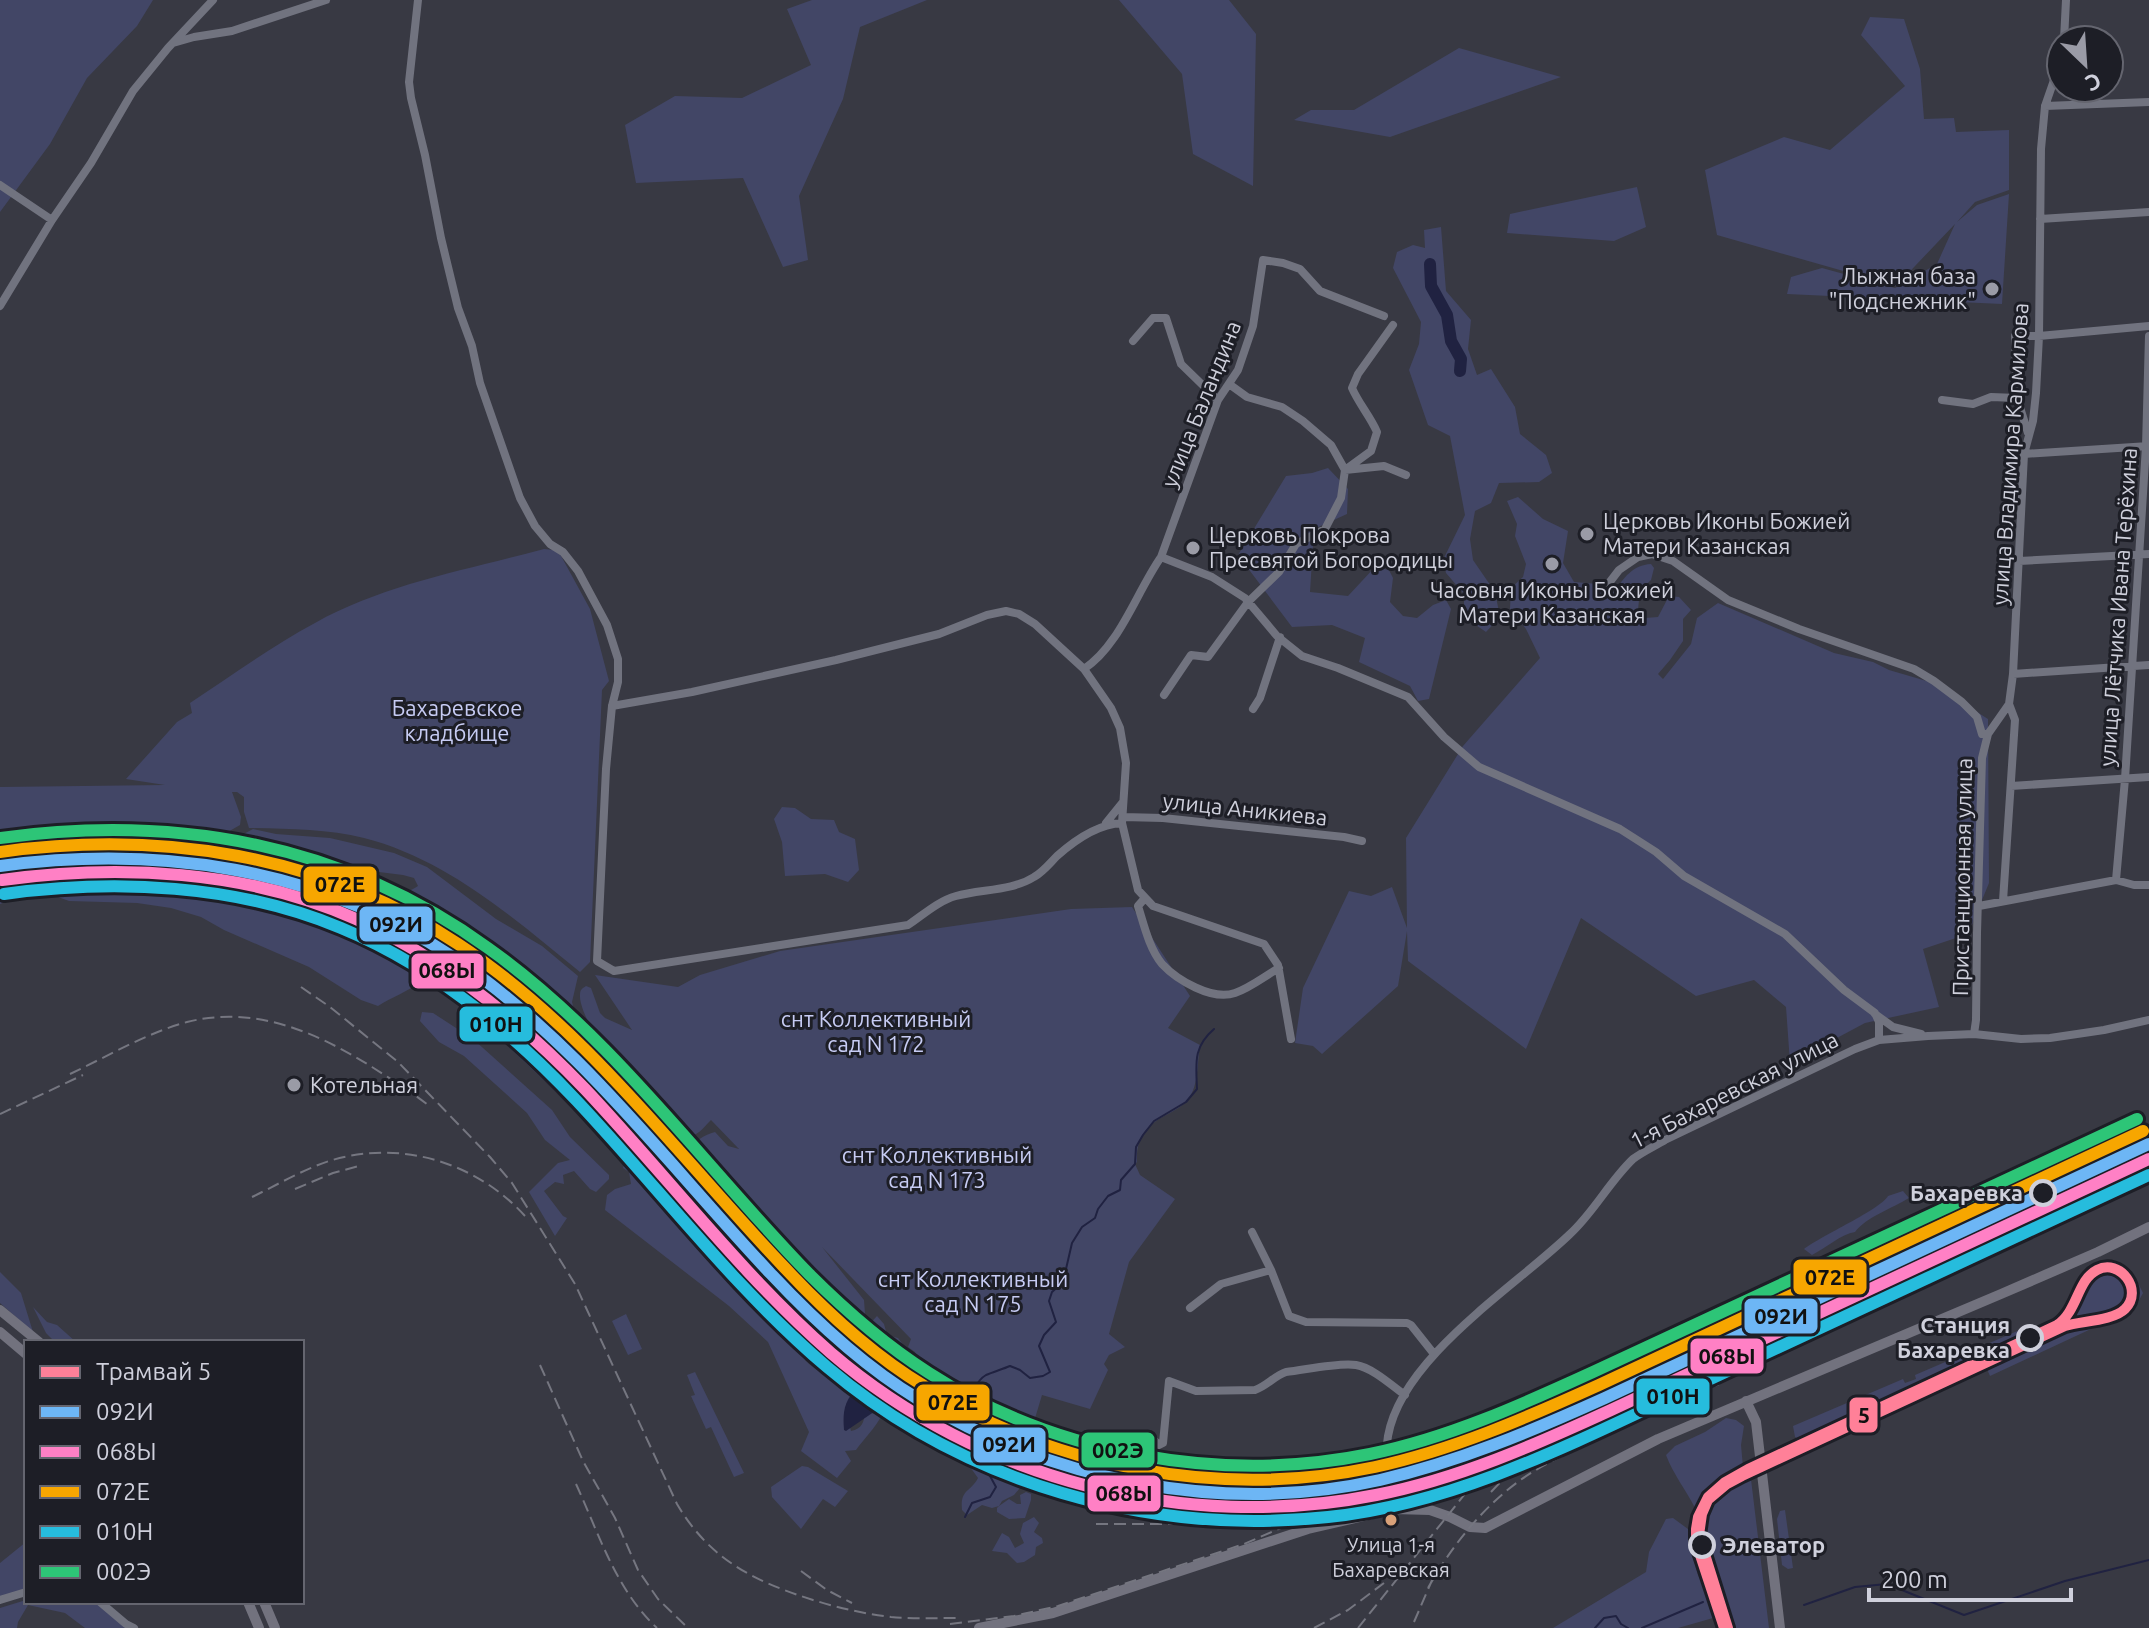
<svg xmlns="http://www.w3.org/2000/svg" width="2149" height="1628" viewBox="0 0 2149 1628" font-family="Ubuntu,sans-serif">
	<style>
		.green { fill: #424666 }
		.water { fill: #202241 }
		.lines { fill: none; stroke-linecap: round; stroke-linejoin: round }
		.stream { stroke: #202241; stroke-width: 2 }
		.river { stroke: #202241; stroke-width: 12 }
		.minor { stroke: #71737f; stroke-width: 8 }
		.major { stroke: #72727e; stroke-width: 10 }
		.rail { stroke: #757680; stroke-width: 2; stroke-dasharray: 12 6; stroke-linecap: butt }
		.rail-1-casing { stroke: #1d1e26; stroke-width: 18 }
		.rail-2-casing { stroke: #1d1e26; stroke-width: 18 }
		.rail-3-casing { stroke: #1d1e26; stroke-width: 18 }
		.rail-4-casing { stroke: #1d1e26; stroke-width: 18 }
		.rail-5-casing { stroke: #1d1e26; stroke-width: 18 }
		.rail-1 { stroke: #6db6f5; stroke-width: 12 }
		.rail-2 { stroke: #ff80c5; stroke-width: 12 }
		.rail-3 { stroke: #f7a600; stroke-width: 12 }
		.rail-4 { stroke: #26bcdd; stroke-width: 12 }
		.rail-5 { stroke: #2dc577; stroke-width: 12 }
		.tram-1-casing { stroke: #1d1e26; stroke-width: 16 }
		.tram-1 { stroke: #ff8098; stroke-width: 10 }
		.poi-dot { fill: #9a9ba6; stroke: #1d1e26; stroke-width: 3 }
		.stop-dot { fill: #1d1e26; stroke: #cfd0dc; stroke-width: 4 }
		.bus-dot { fill: #d9a179; stroke: #1d1e26; stroke-width: 3 }
		.labels { text-anchor: middle; stroke-width: 6; stroke-linejoin: round; paint-order: stroke }
		.bus-label { font-size: 20px; fill: #cfd0dc; stroke: #1d1e26 }
		.poi-label { font-size: 22px; fill: #cfd0dc; stroke: #1d1e26; text-anchor: start }
		.street-label { font-size: 22px; fill: #cfd0dc; stroke: #1d1e26 }
		.park-label { font-size: 22px; fill: #c7ccf4; stroke: #1d1e26 }
		.stop-label { font-size: 22px; font-weight: bold; fill: #cfd0dc; stroke: #1d1e26; text-anchor: end }
		.line-badge { stroke: #1d1e26; stroke-width: 3 }
		.pale-badge-label { font-size: 22px; text-anchor: middle; font-weight: bold; fill: #111 }
	</style>
	<rect width="100%" height="100%" fill="#383943"/>
	<path class="green" d="M0,0H153L137,26L87,78L50,144L0,212Z
		M812,0H927L860,27L843,99L799,196L808,260L783,267L743,178L636,183L625,125L675,96L742,98L811,65L787,9Z
		M1119,0H1229L1256,34L1253,186L1193,154L1182,74Z
		M1870,17L1904,19L1920,69L1924,119L1954,118L1956,132L2009,130V190L1975,202L1957,222L1977,205L2009,194L2002,304L1787,294L1791,277L1822,268L1895,288L1937,264L1955,224L1896,286L1717,235L1705,170L1784,137L1830,150L1905,86L1861,35Z
		M1459,48L1561,77L1390,137L1294,120L1311,110H1354Z
		M1637,187L1646,227L1614,241L1507,233L1510,214Z
		M1441,227L1446,291L1471,320L1468,349L1477,375L1491,369L1515,407L1520,434L1546,455L1552,473L1539,482L1499,483L1491,503L1475,511L1470,539L1473,560L1495,592L1500,617L1486,632L1464,617V594L1446,573L1443,560L1465,515L1450,436L1428,425L1409,370L1419,344L1421,322L1393,268L1397,252L1413,245L1425,248L1424,230Z
		M1328,468L1348,489L1347,514L1314,529L1310,592L1348,596L1375,567L1389,570L1393,578L1390,602L1403,616L1417,618L1433,605L1446,600L1451,609L1429,699L1418,701L1410,686L1359,662L1365,638L1332,625L1292,627L1238,555L1286,476L1312,473Z
		M1518,497L1543,519L1568,531L1563,563L1574,582L1599,584L1606,593L1615,592C1623,578 1633,565 1651,564L1654,568L1651,580L1640,590L1638,610L1645,618L1658,617L1669,596L1679,597L1691,610L1683,619V641L1670,660L1658,674L1663,679L1691,644L1697,618L1718,603L1834,653L1873,662L1889,670L1930,682L1988,719L1989,883L1968,934L1923,949L1939,1007L1865,1023L1790,1063L1786,1007L1754,980L1696,996L1581,918L1526,1049L1408,961L1407,931L1398,986L1322,1054L1313,1046L1295,1043L1303,988L1349,891L1371,896L1392,887L1407,928L1406,838L1463,746L1540,658L1526,629L1510,609L1511,588L1523,577L1526,564L1515,536L1517,524L1507,501Z
		M544,549L554,550L560,554L590,609L609,681L602,690L590,962L580,972C516,920 447,859 364,838C327,829 288,829 249,828L244,812V797L237,792H232L241,817L240,825L226,833L183,846L139,842L99,847L58,846L23,848L0,853V787L165,785L126,779L177,722L192,713L190,703C231,676 272,646 315,623C385,584 467,570 544,549Z
		M782,807L795,808L811,819L834,820L839,832L855,839L859,870L848,882L825,874L785,876L782,842L774,819Z
		M253,829L276,834L330,838L394,853L427,867L496,919L542,946L578,976L572,1002L576,1017L572,1018L527,1001L488,970L455,947L367,901L366,893L370,884C389,892 399,899 418,886L414,878L403,875L363,870L299,847L281,845L255,849L206,848L238,837Z
		M212,857L266,858L309,870L342,885L349,894L285,875L210,862Z
		M100,869L158,872L212,880L262,893L302,906L355,928L445,973L525,1033L582,1087L729,1250L773,1297L826,1345L825,1350L805,1360C815,1370 820,1373 834,1373C864,1399 843,1405 851,1431C862,1429 864,1422 865,1412L882,1415C875,1428 864,1439 856,1450L845,1451L851,1461L837,1478L801,1451L809,1432L768,1342L729,1306L605,1210L607,1195L615,1189L631,1184L629,1172L623,1168L625,1162L551,1087L494,1033L459,1006L450,995L421,981C408,992 392,997 378,1006L361,1000L309,967L224,930L201,917L171,908L137,903L69,901L58,897L55,894L31,893L0,904V876L58,870Z
		M1132,907L1190,996L1168,1028L1200,1045C1197,1062 1199,1086 1188,1099C1183,1106 1175,1110 1168,1114C1146,1125 1136,1137 1137,1162L1135,1164L1140,1175L1175,1199L1129,1262L1109,1334L1125,1347L1109,1355L1104,1364L1108,1370L1090,1409L1042,1395L1033,1425L970,1401L957,1388L943,1393L936,1392L929,1383H921L912,1376V1369L918,1360L915,1352L908,1347L911,1339L822,1247L864,1300L865,1314L856,1327L848,1328L834,1319L818,1300L819,1293L788,1263L691,1151C695,1140 704,1135 715,1132L728,1146L739,1149L711,1120C706,1125 699,1134 692,1136C663,1142 578,1025 580,995C580,989 582,989 586,986L591,988L600,1013L605,1018L632,1030L595,975L678,987L700,975L780,951L1071,909Z
		M422,1012L433,1013L473,1039L552,1110L570,1137L609,1175V1179L596,1192L590,1189L574,1171L563,1175L564,1184L555,1182L544,1191L563,1216L567,1218L555,1236L529,1192L558,1163L570,1160L545,1140L527,1113L464,1056L439,1042L420,1021Z
		M1903,1191L1909,1198C1893,1208 1866,1217 1855,1232C1841,1234 1826,1248 1812,1255L1804,1249C1821,1236 1881,1209 1888,1196Z
		M2103,1269C2104,1269 2115,1269 2116,1270C2135,1277 2133,1302 2116,1309C2104,1314 2090,1313 2078,1316L2074,1312C2081,1296 2088,1278 2103,1269Z
		M0,1272L21,1293L33,1332L0,1303Z
		M2135,1277L2143,1293L2137,1304L2121,1315L1990,1376L1987,1369C2012,1356 2033,1340 2059,1330C2086,1320 2116,1324 2134,1300L2132,1278Z
		M33,1307L47,1322L57,1325L76,1342H55L46,1333Z
		M626,1314L642,1349L628,1355L612,1321Z
		M877,1316L884,1324L887,1335L898,1338L904,1346L908,1353L907,1358L898,1365L886,1366L866,1351L861,1341L864,1330Z
		M2022,1329L2008,1345L1802,1441L1795,1437L1793,1426L1903,1379L1905,1383L1916,1379L1915,1375Z
		M695,1372L744,1473L734,1477L711,1427L706,1429L691,1396L695,1395L687,1375Z
		M1726,1418L1736,1420L1744,1426L1741,1445L1743,1467L1713,1483L1695,1508C1686,1490 1673,1474 1666,1455L1675,1446L1705,1432Z
		M971,1449C985,1448 991,1459 996,1470L1004,1474L1022,1477L1025,1482L1014,1495L1002,1501L999,1506L1009,1499L1017,1504H1021L1020,1495L1026,1492L1031,1494V1500L1025,1518L1009,1519L997,1512V1508L999,1506L992,1508L982,1505L967,1515L962,1510C960,1489 970,1493 978,1478L965,1460V1454Z
		M802,1466L808,1467L848,1491L835,1507L823,1499L801,1529L772,1497L771,1487Z
		M1750,1471L1769,1628H1731L1700,1533L1703,1515L1709,1501Z
		M1785,1510L1793,1568L1788,1569L1782,1565L1777,1519L1780,1511Z
		M1034,1517L1039,1523L1034,1532L1042,1538L1043,1543L1036,1547L1035,1555L1024,1562L1017,1563L1007,1553L992,1551L1002,1533L1009,1537L1015,1548L1024,1543L1020,1534L1023,1523Z
		M1673,1518L1688,1529L1696,1555L1694,1561L1698,1575L1709,1596V1604L1713,1618L1678,1628H1553L1646,1572L1649,1552L1666,1519Z
		M26,1542V1589L0,1597V1563Z
		M26,1600V1602H94L134,1628H85L65,1613L28,1605L18,1622L17,1628H0V1608Z"/>
	<path class="water" d="M857,1394L871,1398L881,1407L846,1431L844,1430C843,1416 843,1406 851,1395Z"/>
	<g class="lines">
		<path class="stream" d="M943,1398L946,1395C982,1406 967,1386 986,1375C993,1372 1003,1369 1010,1366L1020,1370L1030,1378L1043,1376L1050,1372L1039,1346L1044,1335L1056,1322L1049,1301L1052,1292L1063,1282L1072,1243L1082,1227L1095,1218L1098,1209L1108,1196L1120,1190L1121,1180L1135,1164L1136,1147L1143,1135L1154,1121L1186,1102L1197,1089C1196,1063 1193,1047 1214,1029
			M877,1402L882,1398H887L915,1417L930,1422L936,1431L965,1447
			M965,1517L972,1503L990,1497L996,1487L984,1465L969,1452
			M1804,1605L1855,1587L1887,1584L1964,1615L2065,1581L2149,1560
			M1595,1628L1604,1618L1616,1616L1621,1624L1628,1628
			M1642,1628L1703,1602"/>
		<path class="river" d="M1430,264L1431,286L1447,315L1451,341L1461,359L1460,371"/>
		<path class="minor" d="M418,0L409,82L411,98L425,155L441,238L458,308L472,346L480,383L520,498L535,526L550,544L563,552L578,571L607,625L618,659V682L612,706L606,769L597,961L614,971L908,925C923,915 938,901 956,896C981,889 1012,891 1034,877C1043,872 1050,863 1057,856C1075,840 1099,824 1122,823
			M2064,40L2066,0
			M173,43L194,37L232,31L326,0
			M2045,106L2149,102
			M0,185L52,220
			M2040,219L2149,212
			M0,306L52,220L91,163L133,91L168,48L213,0
			M1133,341L1153,318H1166L1181,364L1218,400
			M1229,384L1247,397L1282,407L1303,421L1331,445L1345,470L1384,466L1406,475
			M1942,400L1973,404L1991,397L2017,398
			M2028,433L2017,398L2015,336H2039L2149,326
			M2024,454L2149,446
			M1161,557L1212,577L1245,598L1277,636L1302,656L1338,668L1408,697L1444,737L1479,767L1620,829L1656,852L1684,876L1785,934L1844,990L1875,1013L1879,1022V1040
			M2019,561L2149,554
			M1609,583L1619,570L1638,557L1652,554L1673,561L1728,600L1799,629L1914,669L1934,681L1962,702L1977,717L1982,734H1988
			M1084,669C1120,645 1136,593 1161,557L1218,400L1238,370L1253,326L1263,260L1283,263L1300,269L1320,291L1384,316
			M2013,674L2149,665
			M1164,695L1191,655L1208,657L1248,602L1279,572L1296,544L1325,529L1341,498L1345,470L1371,451L1377,432C1370,416 1359,404 1352,388L1358,374L1393,325
			M612,706L692,692L836,660L939,634L987,615L1006,611L1019,614L1035,624L1084,669L1111,708L1120,728L1126,763L1122,823L1138,890L1153,906L1264,944L1278,965L1291,1039
			M1253,709L1260,698L1280,637
			M2011,786L2149,777
			M1123,817L1163,818L1344,837L1362,841
			M1106,823L1123,802
			M2116,880L2125,779L2146,446L2149,336
			M1145,898L1138,906C1144,925 1149,948 1162,964C1177,980 1212,1001 1235,993C1250,988 1265,976 1279,968
			M2003,901L2015,720L2009,704L2013,674L2024,454L2033,421L2036,393L2039,336L2041,149L2045,106L2061,60
			M1979,906L2116,880L2134,885H2149
			M1875,1014L1893,1027L1921,1034
			M1974,1034L1976,1020L1977,933L1982,758L1988,734L2009,704
			M1252,1232L1271,1270L1289,1316L1306,1322L1407,1323L1411,1325L1434,1354
			M1190,1308L1221,1284L1271,1270
			M1119,1435L1155,1441L1159,1445L1163,1443L1169,1381L1196,1391L1255,1390C1267,1386 1274,1376 1286,1372C1305,1370 1339,1362 1356,1365C1373,1368 1391,1385 1405,1395
			M1394,1509C1391,1486 1384,1459 1388,1436C1402,1357 1515,1287 1570,1234C1594,1212 1609,1182 1633,1159C1642,1152 1655,1146 1665,1140L1855,1049L1879,1040L1928,1036L1974,1034L2021,1039L2050,1038L2104,1030L2149,1020
			M0,1600L26,1592
			M100,1602L126,1624L134,1628"/>
		<path class="major" d="M0,1310L39,1342
			M0,1332L26,1354
			M1746,1401L1756,1422L1780,1628
			M248,1602L259,1628
			M264,1602L275,1628
			M979,1628L1053,1613L1308,1529L1394,1509L1430,1510L1450,1517L1470,1527L1485,1528L1658,1439L2001,1294L2098,1252L2149,1227"/>
		<path class="rail" d="M301,987L330,1007L398,1062L490,1157L512,1183L575,1284L677,1504C710,1560 754,1581 813,1600C839,1608 865,1614 891,1617C913,1619 936,1618 959,1618
			M70,1074C108,1056 147,1033 187,1022C255,1005 316,1032 372,1067C391,1079 410,1091 428,1105
			M0,1114L83,1075
			M295,1189L333,1173L359,1166
			M252,1197C277,1185 302,1170 329,1161C400,1139 476,1162 525,1216
			M540,1365L583,1461L615,1518L638,1570L658,1599L688,1628
			M1661,1394L1745,1363L2149,1179
			M576,1484C599,1534 616,1590 657,1628
			M1491,1492C1517,1464 1545,1443 1580,1426
			M1096,1524H1243L1280,1519L1417,1490L1468,1475L1554,1426
			M801,1571L827,1590L852,1603
			M1428,1588C1451,1547 1481,1509 1519,1481C1544,1463 1573,1451 1601,1438C1640,1420 1679,1402 1719,1384
			M1414,1622L1433,1578
			M950,1624L1014,1616L1058,1606L1244,1544L1290,1524
			M1314,1628L1348,1610L1384,1583
			M1358,1628L1472,1485L1486,1470"/>
		<g class="rail-1-casing">
			<path id="rail-1" d="M0,866C158,845 317,867 451,956C577,1040 668,1165 771,1274C815,1321 863,1366 918,1399C1053,1482 1225,1515 1380,1480C1458,1462 1532,1431 1605,1398L2149,1144"/>
		</g>
		<g class="rail-2-casing">
			<path id="rail-2" d="M2,880C119,864 247,870 356,919C444,959 519,1020 585,1089C667,1176 741,1274 831,1353C979,1480 1185,1533 1376,1495C1458,1479 1535,1445 1611,1410L2149,1159"/>
		</g>
		<g class="rail-3-casing">
			<path id="rail-3" d="M0,852C160,830 322,854 458,944C587,1029 679,1157 784,1267C826,1312 871,1354 924,1386C1054,1469 1223,1499 1375,1467C1453,1450 1526,1418 1599,1385L2143,1131"/>
		</g>
		<g class="rail-4-casing">
			<path id="rail-4" d="M4,894C115,879 236,884 341,928C431,965 509,1029 576,1100C659,1188 734,1288 827,1367C965,1484 1149,1536 1328,1517C1462,1503 1585,1437 1706,1381C1854,1313 2001,1243 2149,1175"/>
		</g>
		<g class="rail-5-casing">
			<path id="rail-5" d="M0,838C175,814 343,843 488,948C613,1037 703,1165 809,1274C846,1311 885,1345 929,1373C1056,1455 1222,1484 1370,1454C1448,1438 1521,1405 1593,1372L2137,1119"/>
		</g>
		<use href="#rail-1" class="rail-1"/>
		<use href="#rail-2" class="rail-2"/>
		<use href="#rail-3" class="rail-3"/>
		<use href="#rail-4" class="rail-4"/>
		<use href="#rail-5" class="rail-5"/>
		<g class="tram-1-casing">
			<path id="tram-1" d="M1724,1628L1696,1543V1529L1698,1517L1708,1497L1725,1482L1748,1469L2057,1325C2078,1311 2077,1280 2097,1270C2120,1258 2144,1290 2125,1309C2113,1321 2081,1321 2065,1326L1742,1476L1727,1484L1708,1500L1702,1514L1699,1535L1728,1628"/>
		</g>
		<use href="#tram-1" class="tram-1"/>
	</g>
	<g class="poi-dot">
		<circle cx="1992" cy="289" r="8"/>
		<circle cx="1587" cy="534" r="8"/>
		<circle cx="1193" cy="548" r="8"/>
		<circle cx="1552" cy="564" r="8"/>
		<circle cx="294" cy="1085" r="8"/>
	</g>
	<g class="stop-dot">
		<circle cx="2043" cy="1193" r="12"/>
		<circle cx="2030" cy="1338" r="12"/>
		<circle cx="1702" cy="1545" r="12"/>
	</g>
	<circle class="bus-dot" cx="1391" cy="1520" r="7"/>
	<g class="labels">
		<g class="bus-label">
			<text x="1391" y="1552">Улица 1-я<tspan x="1391" dy="25">Бахаревская</tspan></text>
		</g>
		<g class="poi-label">
			<text x="1976" y="284" text-anchor="end">Лыжная база<tspan x="1976" dy="25">"Подснежник"</tspan></text>
			<text x="1603" y="529">Церковь Иконы Божией<tspan x="1603" dy="25">Матери Казанская</tspan></text>
			<text x="1209" y="543">Церковь Покрова<tspan x="1209" dy="25">Пресвятой Богородицы</tspan></text>
			<text x="1552" y="598" text-anchor="middle">Часовня Иконы Божией<tspan x="1552" dy="25">Матери Казанская</tspan></text>
			<text x="310" y="1093">Котельная</text>
		</g>
		<g class="street-label">
			<text transform="translate(1201 404) rotate(-68)" y="8">улица Баландина</text>
			<text transform="translate(2010 454) rotate(-86)" y="8">улица Владимира Кармилова</text>
			<text transform="translate(2118 607) rotate(-86)" y="8">улица Лётчика Ивана Терёхина</text>
			<text transform="translate(1245 809) rotate(6)" y="8">улица Аникиева</text>
			<text transform="translate(1962 877) rotate(-89)" y="8">Пристанционная улица</text>
			<text transform="translate(1734 1090) rotate(-27)" y="8">1-я Бахаревская улица</text>
		</g>
		<g class="park-label">
			<text x="457" y="716">Бахаревское<tspan x="457" dy="25">кладбище</tspan></text>
			<text x="876" y="1027">снт Коллективный<tspan x="876" dy="25">сад N 172</tspan></text>
			<text x="937" y="1163">снт Коллективный<tspan x="937" dy="25">сад N 173</tspan></text>
			<text x="973" y="1287">снт Коллективный<tspan x="973" dy="25">сад N 175</tspan></text>
		</g>
		<g class="stop-label">
			<text x="2023" y="1201">Бахаревка</text>
			<text x="2010" y="1333">Станция<tspan x="2010" dy="25">Бахаревка</tspan></text>
			<text x="1722" y="1553" text-anchor="start">Элеватор</text>
		</g>
	</g>
	<g class="line-badge">
		<rect x="302" y="865" width="76" height="39" rx="8" fill="#f7a600"/>
		<rect x="358" y="905" width="76" height="38" rx="8" fill="#6db6f5"/>
		<rect x="410" y="952" width="75" height="38" rx="8" fill="#ff80c5"/>
		<rect x="458" y="1005" width="76" height="38" rx="8" fill="#26bcdd"/>
		<rect x="1792" y="1258" width="76" height="38" rx="8" fill="#f7a600"/>
		<rect x="1743" y="1297" width="76" height="38" rx="8" fill="#6db6f5"/>
		<rect x="1689" y="1337" width="76" height="38" rx="8" fill="#ff80c5"/>
		<rect x="1635" y="1377" width="76" height="39" rx="8" fill="#26bcdd"/>
		<rect x="915" y="1383" width="76" height="39" rx="8" fill="#f7a600"/>
		<rect x="1848" y="1396" width="31" height="38" rx="8" fill="#ff8098"/>
		<rect x="972" y="1426" width="75" height="38" rx="8" fill="#6db6f5"/>
		<rect x="1080" y="1431" width="76" height="38" rx="8" fill="#2dc577"/>
		<rect x="1086" y="1474" width="76" height="39" rx="8" fill="#ff80c5"/>
	</g>
	<g class="pale-badge-label">
		<text x="340" y="892">072Е</text>
		<text x="396" y="932">092И</text>
		<text x="447" y="978">068Ы</text>
		<text x="496" y="1032">010Н</text>
		<text x="1830" y="1285">072Е</text>
		<text x="1781" y="1324">092И</text>
		<text x="1727" y="1364">068Ы</text>
		<text x="1673" y="1404">010Н</text>
		<text x="953" y="1410">072Е</text>
		<text x="1864" y="1423">5</text>
		<text x="1009" y="1452">092И</text>
		<text x="1118" y="1458">002Э</text>
		<text x="1124" y="1501">068Ы</text>
	</g>
	<rect x="24" y="1340" width="280" height="264" fill="#1d1e26" stroke="#64656f" stroke-width="2"/>
	<rect x="40" y="1366" width="40" height="12" fill="#ff8098" stroke="#64656f" stroke-width="2"/>
	<text x="96" y="1380" font-size="24" fill="#cfd0dc">Трамвай 5</text>
	<rect x="40" y="1406" width="40" height="12" fill="#6db6f5" stroke="#64656f" stroke-width="2"/>
	<text x="96" y="1420" font-size="24" fill="#cfd0dc">092И</text>
	<rect x="40" y="1446" width="40" height="12" fill="#ff80c5" stroke="#64656f" stroke-width="2"/>
	<text x="96" y="1460" font-size="24" fill="#cfd0dc">068Ы</text>
	<rect x="40" y="1486" width="40" height="12" fill="#f7a600" stroke="#64656f" stroke-width="2"/>
	<text x="96" y="1500" font-size="24" fill="#cfd0dc">072Е</text>
	<rect x="40" y="1526" width="40" height="12" fill="#26bcdd" stroke="#64656f" stroke-width="2"/>
	<text x="96" y="1540" font-size="24" fill="#cfd0dc">010Н</text>
	<rect x="40" y="1566" width="40" height="12" fill="#2dc577" stroke="#64656f" stroke-width="2"/>
	<text x="96" y="1580" font-size="24" fill="#cfd0dc">002Э</text>
	<g transform="translate(2085 64) rotate(155)"><circle r="38" fill="#1d1e26" stroke="#64656f" stroke-width="2"/>
	<path d="M0-6L14 30L0 20L-14 30Z" fill="#9a9ba6"/>
	<text y="-12" font-size="22" font-weight="bold" text-anchor="middle" fill="#cfd0dc">С</text>
	</g>
	<path d="M1869 1588v12h202v-12" fill="none" stroke="#cfd0dc" stroke-width="4"/>
	<text x="1881" y="1588" font-size="24" fill="#cfd0dc" stroke="#1d1e26" stroke-width="6" paint-order="stroke">200 m</text>
</svg>
